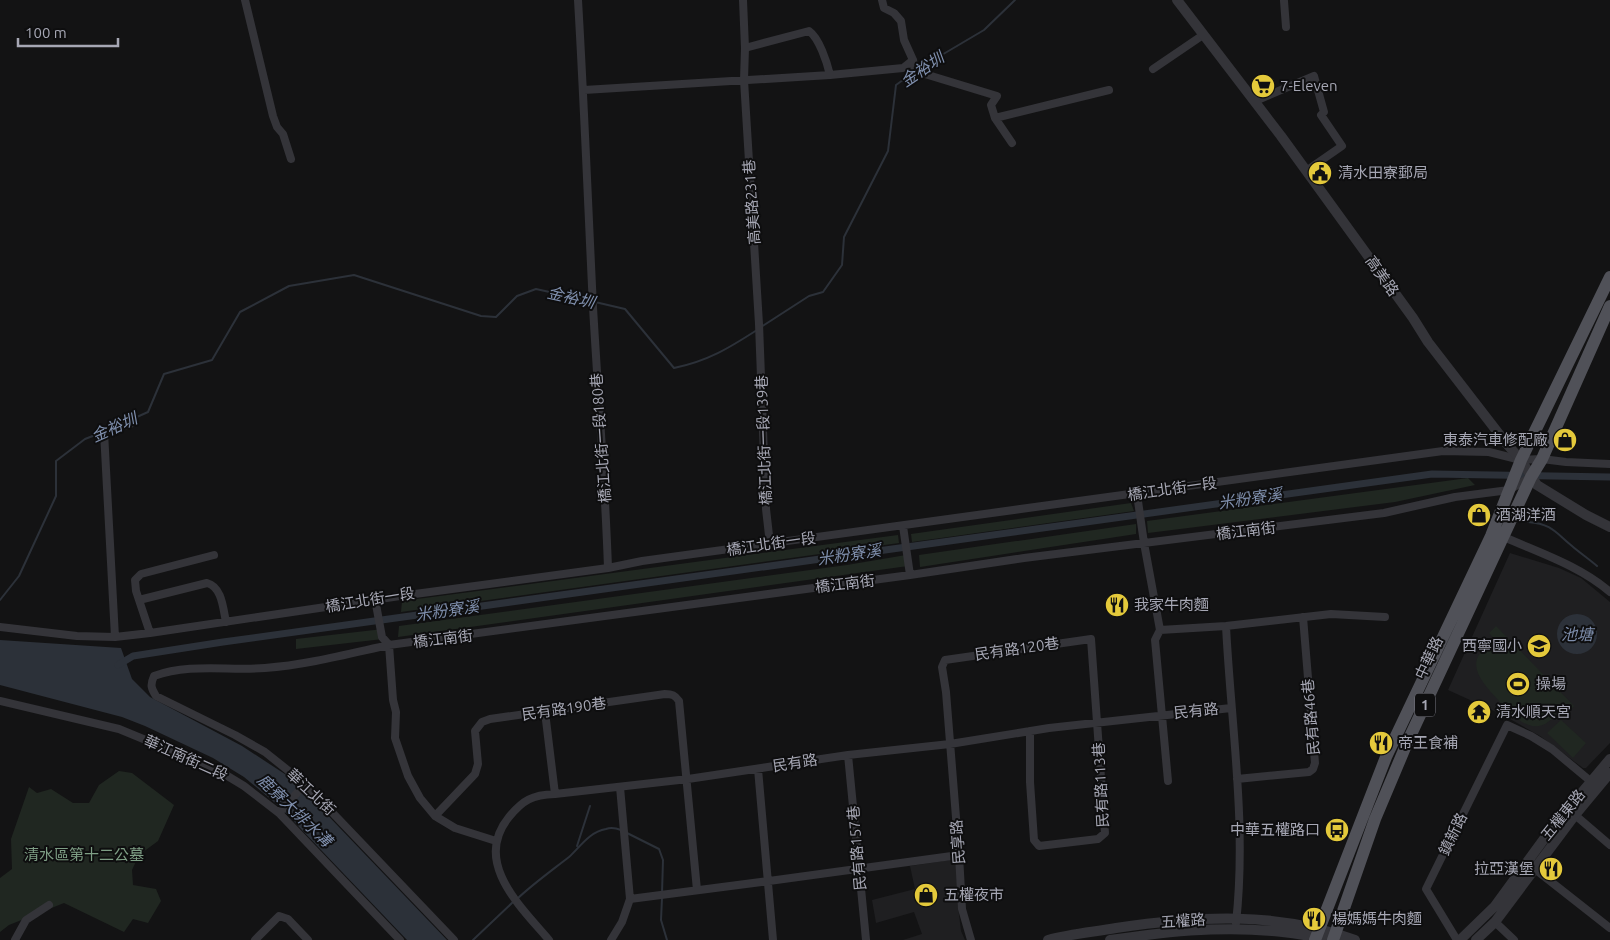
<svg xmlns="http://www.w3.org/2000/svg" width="1610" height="940" viewBox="0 0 1610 940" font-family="Ubuntu,'Noto Sans TC',sans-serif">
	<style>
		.built { fill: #1f1f21 }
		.green { fill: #202721 }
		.water { fill: #2c3139 }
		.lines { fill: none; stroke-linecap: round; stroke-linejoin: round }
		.stream { stroke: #2c3139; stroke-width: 2 }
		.canal { stroke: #2c3139; stroke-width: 7 }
		.minor { stroke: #343439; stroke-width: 8 }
		.tertiary { stroke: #343439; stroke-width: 10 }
		.primary { stroke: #505158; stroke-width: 12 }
		.labels { text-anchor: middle; stroke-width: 4; stroke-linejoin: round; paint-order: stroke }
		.shield { fill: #0e0e0f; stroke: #787982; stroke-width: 1 }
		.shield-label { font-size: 14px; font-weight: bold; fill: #a6a7b4 }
		.poi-label { font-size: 15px; fill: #a6a7b4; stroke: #0e0e0f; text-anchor: start }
		.street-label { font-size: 15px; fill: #a6a7b4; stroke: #0e0e0f }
		.park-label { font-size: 15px; fill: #7e9e85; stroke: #0e0e0f }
		.water-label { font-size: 16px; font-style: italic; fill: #7f8fad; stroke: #0e0e0f }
	</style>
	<rect width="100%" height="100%" fill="#131314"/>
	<path class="built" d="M1510,553L1559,568L1581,578L1610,602V743L1586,768H1583L1540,736L1503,715L1448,690Z
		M957,859L958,906L961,931L965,940H903L922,934L914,912L876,923L872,900L915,889L910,866Z"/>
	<path class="green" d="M1468,478L1475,485L1395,502L1148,533L1147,521Z
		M1131,503L1134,511L912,542L911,534Z
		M1136,524V534L920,567L919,555Z
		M898,535L899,543L401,612L402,601Z
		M906,555L908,566L398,637L399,626L847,565Z
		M1496,626L1574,706L1567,714L1559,706C1557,713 1552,720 1545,724C1526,733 1512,713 1500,702C1481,682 1459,658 1497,642L1489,633Z
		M383,629V639L296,649V639Z
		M1561,720L1586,743L1573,758L1547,733Z
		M119,771L132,773L174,805L158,841L139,855L132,870L133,885L156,889L161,901L148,923L133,919L124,932L64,903L9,925L0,932V878L12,869L11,839L29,787L37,793L51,789L73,803H89L99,785Z"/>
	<path class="water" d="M1557 634a20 20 0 1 1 40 0a20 20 0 1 1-40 0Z
		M0,640L121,648L132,679L150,697L242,746L294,780L447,940H407L280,807L244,777L213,758L145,726L122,717L0,685Z"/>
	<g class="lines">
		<path class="stream" d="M918,69L984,30L1015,0
			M595,302L625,309L674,368C708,361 729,348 757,330
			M761,327L809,296L823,292L842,265L844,237L888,151L896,85L914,72
			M128,421L148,412L164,374L212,360L240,312L289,286L354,275L481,316L496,317L517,296L536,289L590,301
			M1528,522C1552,524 1555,532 1572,546C1580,553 1589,559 1597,566
			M0,600L19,576L56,496V461L85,439L103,432
			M625,832L659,849L663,860L662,893
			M577,846L590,806
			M662,898L661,920L667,940
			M517,899C533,884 551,871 569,857C580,847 589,832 606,829C611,827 616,828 621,830
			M473,940L513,902"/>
		<path class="canal" d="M118,665L133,656L223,642L1432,474L1610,477"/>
		<path class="minor" d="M245,0L273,116L277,127L283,134L291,159
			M578,0C584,102 588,204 593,307C598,394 605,480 608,568
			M743,0L745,48L744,80L759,324L766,509L770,544
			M882,0L884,8L894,13L901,21L904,40L913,60L915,71L997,96L991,105L995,118L1012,143
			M1284,1L1286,27
			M745,48L809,31C819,38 827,62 830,75
			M1153,69L1203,35
			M584,90L830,75L903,68L913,60
			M1255,101L1314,76L1324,112L1321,115L1342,146L1306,171
			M995,118L1109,90
			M1135,494L1138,501L1144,543L1160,630
			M903,526L910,575
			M1504,537C1540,553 1580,566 1610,592
			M375,599L382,637L389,645L393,700L396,712L395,738L408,776L420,798L435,816L455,828L496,841
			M139,600L207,583C222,587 223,608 226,622
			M1226,626C1231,725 1247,824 1236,923
			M0,627L77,636L115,637L150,633L400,596L608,568L642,561L1443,451L1489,452L1521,460L1542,459L1566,462L1610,464
			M1160,630L1226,626L1331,614L1385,617
			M1160,630L1155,640L1168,781
			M150,633L136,591L135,580L141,574L214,555
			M115,637L104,432L130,424
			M0,701L119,729L216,769L244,786L279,813L400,940
			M545,712L555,794
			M848,755L866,940
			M758,769L773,940
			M1237,779L1309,772L1313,769L1315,763L1303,617
			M279,813L305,784
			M1575,815L1610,845
			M435,816L475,774L478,764L475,731L482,722L490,719L665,694C672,694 675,695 679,701L697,890
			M1531,866L1610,928
			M630,899L769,881L959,855
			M1495,922L1514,940
			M15,940L26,920L49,905
			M255,940L279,916L288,919L308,940
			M454,940L305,784L265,752L235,735L156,696C151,688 150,685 154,676C190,663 228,671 265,668C306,665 348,654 389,645L910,575L1024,558L1384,513L1455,497L1509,490L1529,478
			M549,940C521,907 472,862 509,817C523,800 532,795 555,794L688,779L848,755L950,744L1049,728L1231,708
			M611,940L622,922L630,899L620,787
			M971,940L962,909L959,855L946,692L942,667L945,660L1091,639L1105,833L1098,839L1039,846L1034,840L1030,782V731
			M1457,940L1426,889L1507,725L1531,736L1552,749L1594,784"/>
		<path class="tertiary" d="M1177,0L1281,136L1413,318L1428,342L1506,443L1521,460L1537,485L1586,515L1610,527
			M1048,940C1070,934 1093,932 1116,928C1197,916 1277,911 1355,940
			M1110,940C1164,932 1217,926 1272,931C1290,933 1307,934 1325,940
			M1460,940L1495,906L1552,828L1610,759
			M1476,940L1495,922L1575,815L1610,773"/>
		<path class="primary" d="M1315,940L1386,757L1491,536L1521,460L1610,277
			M1333,940L1375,819L1407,743L1531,477L1542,459L1610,306"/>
	</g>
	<defs>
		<g id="supermarket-disc" transform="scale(1.25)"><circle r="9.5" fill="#e4c93b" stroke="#0e0e0f"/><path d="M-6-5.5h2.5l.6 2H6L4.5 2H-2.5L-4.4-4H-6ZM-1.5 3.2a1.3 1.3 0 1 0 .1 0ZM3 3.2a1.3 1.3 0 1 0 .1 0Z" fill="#111"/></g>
		<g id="civic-disc" transform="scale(1.25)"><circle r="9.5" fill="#e4c93b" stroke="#0e0e0f"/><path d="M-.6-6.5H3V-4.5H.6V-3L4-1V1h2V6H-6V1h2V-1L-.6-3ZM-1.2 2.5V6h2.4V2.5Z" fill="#111"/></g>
		<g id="shop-disc" transform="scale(1.25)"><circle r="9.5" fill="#e4c93b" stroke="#0e0e0f"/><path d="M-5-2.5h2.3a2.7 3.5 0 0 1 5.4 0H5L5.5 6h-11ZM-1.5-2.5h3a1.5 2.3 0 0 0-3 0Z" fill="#111"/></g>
		<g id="restaurant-disc" transform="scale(1.25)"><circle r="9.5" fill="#e4c93b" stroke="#0e0e0f"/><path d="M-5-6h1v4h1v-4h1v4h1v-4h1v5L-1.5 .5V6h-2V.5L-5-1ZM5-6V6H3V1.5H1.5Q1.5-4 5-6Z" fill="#111"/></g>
		<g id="school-disc" transform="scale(1.25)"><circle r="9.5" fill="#e4c93b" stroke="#0e0e0f"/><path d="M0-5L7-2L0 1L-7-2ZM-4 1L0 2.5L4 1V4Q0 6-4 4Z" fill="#111"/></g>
		<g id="stadium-disc" transform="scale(1.25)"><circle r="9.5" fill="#e4c93b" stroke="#0e0e0f"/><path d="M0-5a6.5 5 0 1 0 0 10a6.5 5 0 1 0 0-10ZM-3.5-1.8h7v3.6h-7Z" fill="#111"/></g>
		<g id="temple-disc" transform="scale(1.25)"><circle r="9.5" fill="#e4c93b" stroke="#0e0e0f"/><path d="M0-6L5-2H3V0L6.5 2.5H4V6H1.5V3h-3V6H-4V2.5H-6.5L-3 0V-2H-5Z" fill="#111"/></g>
		<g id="bus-disc" transform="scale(1.25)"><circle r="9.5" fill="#e4c93b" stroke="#0e0e0f"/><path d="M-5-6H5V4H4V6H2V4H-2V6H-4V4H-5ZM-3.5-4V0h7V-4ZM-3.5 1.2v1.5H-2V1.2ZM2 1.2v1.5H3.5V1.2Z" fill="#111"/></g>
	</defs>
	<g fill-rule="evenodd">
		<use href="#supermarket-disc" x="1263" y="86"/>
		<use href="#civic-disc" x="1320" y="173"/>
		<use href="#shop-disc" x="1565" y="440"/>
		<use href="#shop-disc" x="1479" y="515"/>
		<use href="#restaurant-disc" x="1117" y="605"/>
		<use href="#school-disc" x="1539" y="646"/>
		<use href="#stadium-disc" x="1518" y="684"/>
		<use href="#temple-disc" x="1479" y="712"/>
		<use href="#restaurant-disc" x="1381" y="743"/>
		<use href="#bus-disc" x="1337" y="830"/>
		<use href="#restaurant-disc" x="1551" y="869"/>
		<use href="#shop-disc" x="926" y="895"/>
		<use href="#restaurant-disc" x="1314" y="919"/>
	</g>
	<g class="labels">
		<rect class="shield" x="1415" y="693.5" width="20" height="23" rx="4"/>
		<g class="shield-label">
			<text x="1425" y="710">1</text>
		</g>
		<g class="poi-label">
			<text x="1280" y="91">7-Eleven</text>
			<text x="1338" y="178">清水田寮郵局</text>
			<text x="1548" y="445" text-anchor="end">東泰汽車修配廠</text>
			<text x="1496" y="520">酒湖洋酒</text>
			<text x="1134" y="610">我家牛肉麵</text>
			<text x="1522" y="651" text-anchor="end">西寧國小</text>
			<text x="1536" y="689">操場</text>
			<text x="1496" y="717">清水順天宮</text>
			<text x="1398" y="748">帝王食補</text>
			<text x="1320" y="835" text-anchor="end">中華五權路口</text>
			<text x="1534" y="874" text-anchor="end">拉亞漢堡</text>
			<text x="944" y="900">五權夜市</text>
			<text x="1332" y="924">楊媽媽牛肉麵</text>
		</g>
		<g class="street-label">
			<text transform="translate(752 202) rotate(-94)" y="5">高美路231巷</text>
			<text transform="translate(1382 276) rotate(55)" y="5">高美路</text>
			<text transform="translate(601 438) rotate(-94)" y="5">橋江北街一段180巷</text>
			<text transform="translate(764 440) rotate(-92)" y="5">橋江北街一段139巷</text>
			<text transform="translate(1172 489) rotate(-8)" y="5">橋江北街一段</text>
			<text transform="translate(1246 531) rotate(-7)" y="5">橋江南街</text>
			<text transform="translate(771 544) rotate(-8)" y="5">橋江北街一段</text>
			<text transform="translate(845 584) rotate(-7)" y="5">橋江南街</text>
			<text transform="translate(370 600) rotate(-9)" y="5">橋江北街一段</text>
			<text transform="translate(443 639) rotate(-7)" y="5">橋江南街</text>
			<text transform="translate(1017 649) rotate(-8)" y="5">民有路120巷</text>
			<text transform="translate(1429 658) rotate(-65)" y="5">中華路</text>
			<text transform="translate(564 709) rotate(-8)" y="5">民有路190巷</text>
			<text transform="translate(1196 711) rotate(-6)" y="5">民有路</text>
			<text transform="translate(1311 717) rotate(-95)" y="5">民有路46巷</text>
			<text transform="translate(186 758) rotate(24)" y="5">華江南街二段</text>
			<text transform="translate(795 763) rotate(-9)" y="5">民有路</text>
			<text transform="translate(1101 785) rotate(-93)" y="5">民有路113巷</text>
			<text transform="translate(311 792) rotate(43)" y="5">華江北街</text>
			<text transform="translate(1563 815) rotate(-51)" y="5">五權東路</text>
			<text transform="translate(1453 834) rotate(-64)" y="5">鎮新路</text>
			<text transform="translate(958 842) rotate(-94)" y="5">民享路</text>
			<text transform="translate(857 848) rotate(-95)" y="5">民有路157巷</text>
			<text transform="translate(1183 921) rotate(-4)" y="5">五權路</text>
		</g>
		<g class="park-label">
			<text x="84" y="860">清水區第十二公墓</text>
		</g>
		<g class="water-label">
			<text transform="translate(922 69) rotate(-34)" y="6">金裕圳</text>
			<text transform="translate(571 297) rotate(13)" y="6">金裕圳</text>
			<text transform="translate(114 427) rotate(-24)" y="6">金裕圳</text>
			<text transform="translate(1250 498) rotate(-8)" y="6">米粉寮溪</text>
			<text transform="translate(849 554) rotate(-8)" y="6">米粉寮溪</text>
			<text transform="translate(447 610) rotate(-8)" y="6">米粉寮溪</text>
			<text x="1577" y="640">池塘</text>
			<text transform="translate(295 810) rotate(44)" y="6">鹿寮大排水溝</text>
		</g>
	</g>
	<path d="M18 38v8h100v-8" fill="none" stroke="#a6a7b4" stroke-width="2.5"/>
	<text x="25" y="38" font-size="15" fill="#a6a7b4" stroke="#0e0e0f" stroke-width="4" paint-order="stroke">100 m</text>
</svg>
